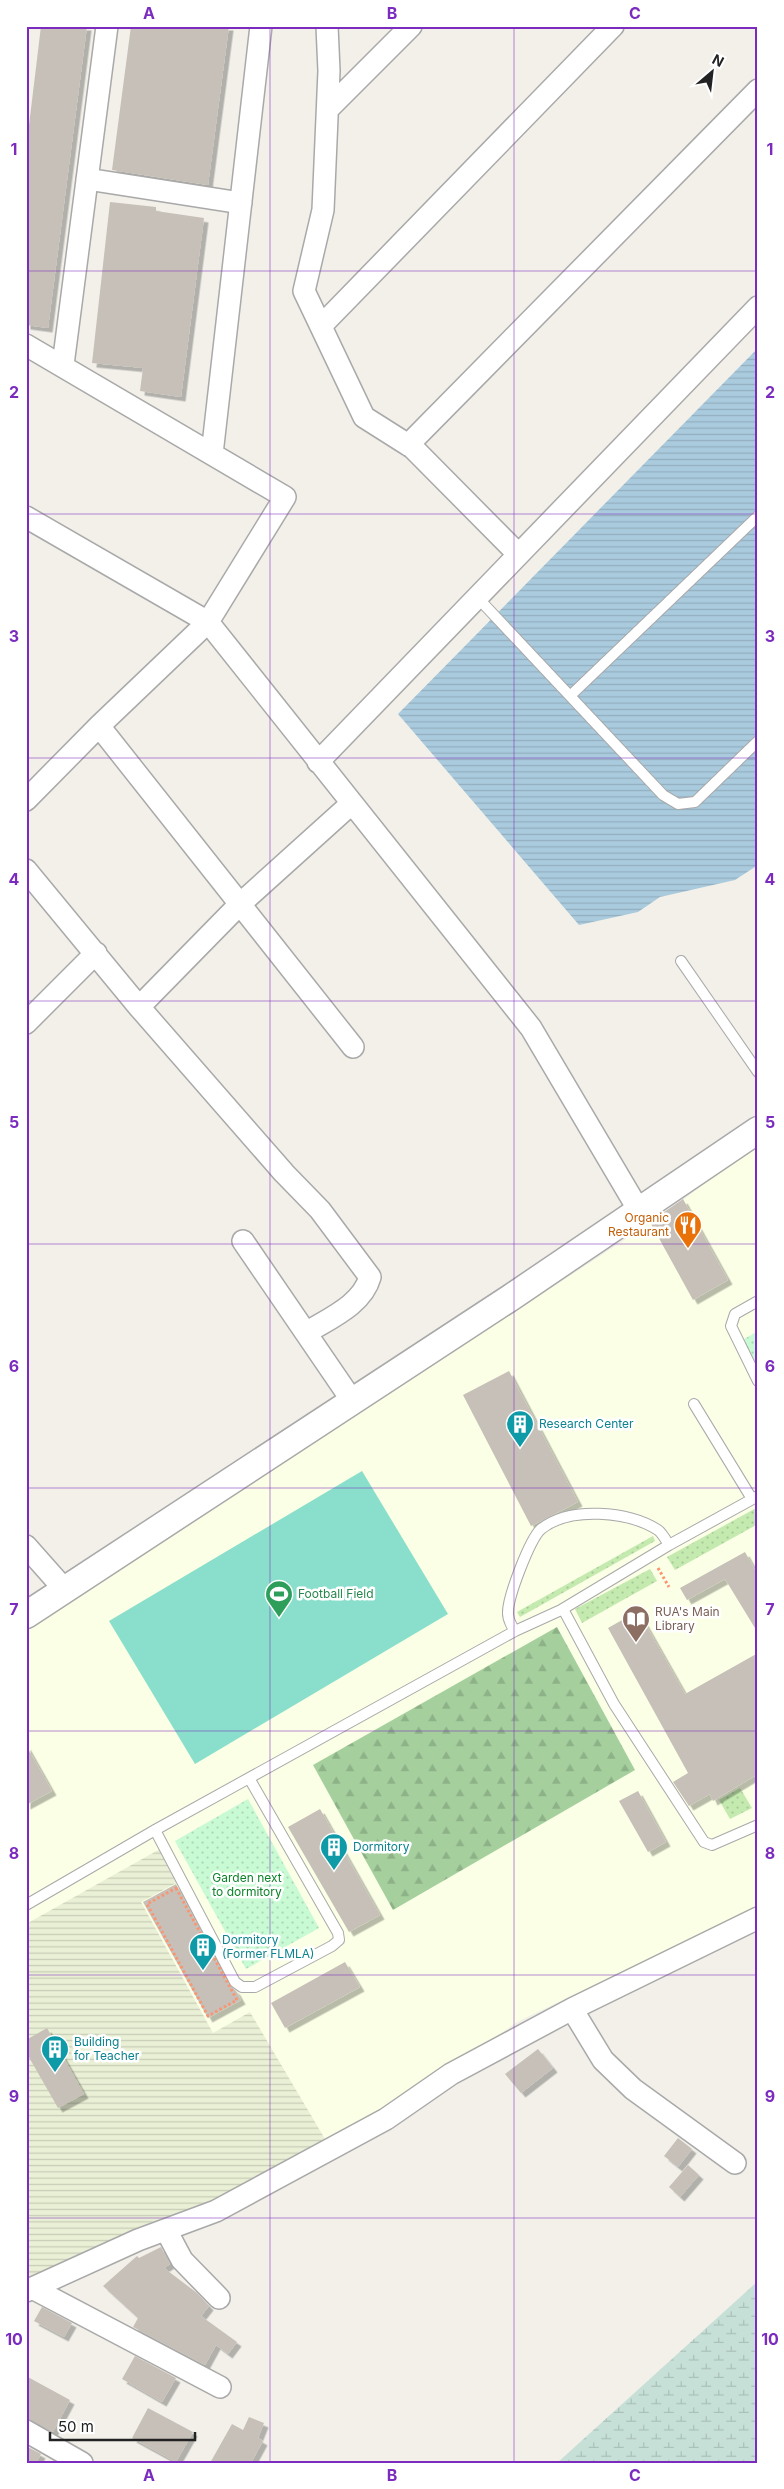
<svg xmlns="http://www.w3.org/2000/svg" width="784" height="2489" viewBox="0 0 784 2489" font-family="Inter,sans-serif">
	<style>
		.education { fill: #fbffe5 }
		.farmland { fill: url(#farmland-rules) }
		.forest { fill: url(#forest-firs) }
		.wetland { fill: url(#wetland-marsh) }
		.park { fill: url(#park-dots) }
		.garden { fill: url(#garden-dots) }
		.pitch { fill: #89dfcb }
		.water { fill: url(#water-rules) }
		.building { fill: #c7c0b8; filter: url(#shadow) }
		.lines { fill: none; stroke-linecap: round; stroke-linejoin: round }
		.service-casing { stroke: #a9a9a9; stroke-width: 12 }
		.minor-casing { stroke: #a9a9a9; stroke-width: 24 }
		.tertiary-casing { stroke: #a9a9a9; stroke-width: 29 }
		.path { stroke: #f99573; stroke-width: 3; stroke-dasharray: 2.5 2.5; stroke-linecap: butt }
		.service { stroke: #fff; stroke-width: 10 }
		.minor { stroke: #fff; stroke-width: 21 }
		.tertiary { stroke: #fff; stroke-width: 26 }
		.grid { fill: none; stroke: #7b2cbf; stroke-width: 1; stroke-opacity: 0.55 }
		.labels { text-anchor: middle; stroke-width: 5; stroke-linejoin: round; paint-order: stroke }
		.food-label { font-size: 12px; fill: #c56008; stroke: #fff; text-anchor: end }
		.culture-label { font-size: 12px; fill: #0d838f; stroke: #fff; text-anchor: start }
		.leisure-label { font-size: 12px; fill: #27864d; stroke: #fff; text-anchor: start }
		.education-label { font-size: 12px; fill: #785e54; stroke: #fff; text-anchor: start }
		.park-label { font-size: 12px; fill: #0d8329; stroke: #fff }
		.neatline { fill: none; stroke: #7b2cbf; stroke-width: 2 }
		.grid-label { font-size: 16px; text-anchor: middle; font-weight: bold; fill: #7b2cbf }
	</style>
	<defs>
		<pattern id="farmland-rules" width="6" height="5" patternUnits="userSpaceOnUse" patternTransform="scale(1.25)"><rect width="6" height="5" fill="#eaf0d5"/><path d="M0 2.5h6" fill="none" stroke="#c8ceb7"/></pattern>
		<pattern id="forest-firs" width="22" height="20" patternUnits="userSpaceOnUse" patternTransform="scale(1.25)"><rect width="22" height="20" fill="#a5d09e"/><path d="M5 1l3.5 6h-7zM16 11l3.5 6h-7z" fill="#8eb288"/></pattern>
		<pattern id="wetland-marsh" width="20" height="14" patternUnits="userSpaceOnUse" patternTransform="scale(1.25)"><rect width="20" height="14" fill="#c6e0d8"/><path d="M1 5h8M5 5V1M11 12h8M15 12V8" fill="none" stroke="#aac0b9"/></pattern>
		<pattern id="park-dots" width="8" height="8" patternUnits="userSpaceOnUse" patternTransform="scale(1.25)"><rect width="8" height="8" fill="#c8fad4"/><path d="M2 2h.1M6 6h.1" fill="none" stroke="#acd6b6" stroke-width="1.8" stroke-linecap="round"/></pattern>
		<pattern id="garden-dots" width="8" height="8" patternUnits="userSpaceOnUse" patternTransform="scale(1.25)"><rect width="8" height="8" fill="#c4eab0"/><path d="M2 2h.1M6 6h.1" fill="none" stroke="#a8c897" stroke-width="1.8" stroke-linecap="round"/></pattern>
		<pattern id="water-rules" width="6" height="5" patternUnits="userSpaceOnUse" patternTransform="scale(1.25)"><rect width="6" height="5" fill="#aacbde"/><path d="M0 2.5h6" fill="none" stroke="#92aebe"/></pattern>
		<filter id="shadow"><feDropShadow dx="4.5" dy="4.5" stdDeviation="0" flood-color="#0004"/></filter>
	</defs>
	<rect width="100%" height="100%" fill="#f2f0e9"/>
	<path class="education" d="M758,1147V1906L517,2022L433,2081L325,2139L216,2202L154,2221L26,2278V1631L669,1211L724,1168Z"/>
	<path class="farmland" d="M160,1849L178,1882L141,1902L213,2033L250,2012L325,2139L216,2202L154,2221L26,2278V1924Z"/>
	<path class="forest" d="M557,1627L635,1770L393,1910L313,1765Z"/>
	<path class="wetland" d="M758,2281V2463H557Z"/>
	<path class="park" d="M758,1331V1374L739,1342Z
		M248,1799L319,1928L246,1969L175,1841Z"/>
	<path class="garden" d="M758,1507V1524L675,1570L667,1557Z
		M653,1536L655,1541L520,1617L517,1612Z
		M650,1569L657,1581L582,1623L575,1609Z
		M740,1788L752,1808L730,1819L719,1800Z"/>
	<path class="pitch" d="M362,1471L448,1614L195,1764L109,1621Z"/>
	<path class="water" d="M758,348V865L735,880L660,897L638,912L579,925L398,714Z"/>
	<path class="building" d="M41,26H87L48,328L26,325V150Z
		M131,26H229L208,185L112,170Z
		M110,202L156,207V211L204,218L181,397L140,391L143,368L92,363Z
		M683,1199L728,1280L693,1300L650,1222Z
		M509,1371L578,1502L531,1526L463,1395Z
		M745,1552L758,1575V1633L725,1579L687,1600L680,1588Z
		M638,1611L685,1694L758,1653V1774L713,1801L710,1794L689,1806L673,1782L688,1773L608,1628Z
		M26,1745L52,1791L26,1805Z
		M638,1791L666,1842L648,1852L619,1801Z
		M320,1809L380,1915L349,1932L288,1827Z
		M176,1884L229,1985L236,1991L241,2000L208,2018L143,1902Z
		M345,1962L360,1987L285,2028L271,2003Z
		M47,2028L84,2094L58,2108L26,2052V2040Z
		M538,2049L553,2068L521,2093L505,2074Z
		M678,2138L692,2149L678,2167L664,2156Z
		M688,2165L699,2175L680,2197L669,2187Z
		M161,2247L170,2264L164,2268L197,2293L209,2306L201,2316L237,2342L228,2354L216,2345L205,2365L133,2327L138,2318L103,2286L137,2256L139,2258Z
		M42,2307L72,2323L64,2337L34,2321Z
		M135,2356L176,2378L162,2402L122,2379Z
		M26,2376L70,2400L53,2432L26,2419Z
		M148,2408L193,2432L176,2462L132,2438Z
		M249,2417L264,2423L258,2438L263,2441L251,2463H210L232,2424L243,2430Z
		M26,2446L41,2454L36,2463H26Z"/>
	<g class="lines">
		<g class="service-casing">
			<path id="service" d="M477,597L663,795L678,804L695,802L758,741
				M570,696L758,516
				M681,961L758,1072
				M758,1301L735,1314L731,1326L758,1381
				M694,1404L752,1499
				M563,1609L614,1704L704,1842L712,1845L758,1825
				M515,1631C512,1627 508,1619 508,1614C507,1598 530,1539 541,1529C570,1506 628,1511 658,1530C662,1533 666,1540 669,1545
				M155,1830L235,1982L242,1987H255L332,1946L339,1940L338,1933L249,1778
				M26,1905L155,1830L515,1631L561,1610L669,1545L758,1496"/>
		</g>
		<g class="minor-casing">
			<path id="minor" d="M327,26L329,71L323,210L304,291L364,417L413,448L518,554
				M328,109L411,26
				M87,179L241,203
				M321,326L613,26
				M26,345L285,497L208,622L99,726L26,800
				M63,365L107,26
				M408,445L758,90
				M212,454L261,26
				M26,517L208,622L531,1028L638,1209
				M99,726L353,1047
				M318,762L758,307
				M26,870L139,1007L284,1173L320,1210L370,1277C362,1305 330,1318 306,1333
				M139,1007L239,905L351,804
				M26,1023L96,953
				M243,1241L353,1402
				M26,1546L65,1590
				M572,2009L603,2060L633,2089L735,2163
				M166,2230L182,2260L219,2298
				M32,2288L220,2387
				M26,2291L138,2240L216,2211L386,2119L451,2074L572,2009L758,1918
				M26,2431L82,2463"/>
		</g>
		<g class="tertiary-casing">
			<path id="tertiary" d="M26,1615L510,1298L758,1130"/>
		</g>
		<path class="path" d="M658,1568L669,1587
			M176,1888L237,2000L208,2016L147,1904Z"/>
		<use href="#service" class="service"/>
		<use href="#minor" class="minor"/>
		<use href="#tertiary" class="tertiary"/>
	</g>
	<path class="grid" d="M270,26V2463M514,26V2463M26,271H758M26,514H758M26,758H758M26,1001H758M26,1244H758M26,1488H758M26,1731H758M26,1975H758M26,2218H758"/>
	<defs>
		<g id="restaurant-pin" transform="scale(1.4375)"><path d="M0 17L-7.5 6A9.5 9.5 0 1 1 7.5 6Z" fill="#e8710a" stroke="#fff"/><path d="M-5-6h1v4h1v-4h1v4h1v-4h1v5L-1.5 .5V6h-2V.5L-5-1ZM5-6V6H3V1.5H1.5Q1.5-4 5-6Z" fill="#fff"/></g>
		<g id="building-pin" transform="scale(1.4375)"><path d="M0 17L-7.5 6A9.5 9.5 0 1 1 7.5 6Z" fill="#0f9aa8" stroke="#fff"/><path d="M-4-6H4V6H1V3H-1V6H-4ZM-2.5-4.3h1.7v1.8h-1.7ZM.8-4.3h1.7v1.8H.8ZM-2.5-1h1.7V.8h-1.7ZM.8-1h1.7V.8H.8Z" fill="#fff"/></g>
		<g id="stadium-pin" transform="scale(1.4375)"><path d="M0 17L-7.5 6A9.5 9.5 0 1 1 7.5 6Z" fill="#2e9e5b" stroke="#fff"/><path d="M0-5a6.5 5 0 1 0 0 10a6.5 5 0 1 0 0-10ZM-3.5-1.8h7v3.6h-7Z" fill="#fff"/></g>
		<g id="library-pin" transform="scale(1.4375)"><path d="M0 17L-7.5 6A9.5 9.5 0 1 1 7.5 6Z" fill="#8d6e63" stroke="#fff"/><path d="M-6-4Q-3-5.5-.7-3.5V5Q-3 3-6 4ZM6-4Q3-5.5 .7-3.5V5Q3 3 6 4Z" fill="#fff"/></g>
	</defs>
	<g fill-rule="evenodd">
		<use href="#restaurant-pin" x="688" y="1225"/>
		<use href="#building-pin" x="520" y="1424"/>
		<use href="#stadium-pin" x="279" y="1594"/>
		<use href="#library-pin" x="636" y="1619"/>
		<use href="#building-pin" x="334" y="1847"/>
		<use href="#building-pin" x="203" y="1947"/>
		<use href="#building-pin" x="55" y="2049"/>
	</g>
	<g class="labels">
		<g class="food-label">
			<text x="669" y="1222">Organic<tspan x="669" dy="14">Restaurant</tspan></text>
		</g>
		<g class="culture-label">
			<text x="539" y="1428">Research Center</text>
			<text x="353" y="1851">Dormitory</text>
			<text x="222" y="1944">Dormitory<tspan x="222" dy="14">(Former FLMLA)</tspan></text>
			<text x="74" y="2046">Building<tspan x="74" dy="14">for Teacher</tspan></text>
		</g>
		<g class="leisure-label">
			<text x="298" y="1598">Football Field</text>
		</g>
		<g class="education-label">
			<text x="655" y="1616">RUA's Main<tspan x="655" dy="14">Library</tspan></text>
		</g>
		<g class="park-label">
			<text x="247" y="1882">Garden next<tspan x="247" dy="14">to dormitory</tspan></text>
		</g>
	</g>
	<rect width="784" height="2489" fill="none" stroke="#ffffff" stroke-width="55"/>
	<g transform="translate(712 72) rotate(28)" stroke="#ffffff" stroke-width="4" paint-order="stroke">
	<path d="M0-4L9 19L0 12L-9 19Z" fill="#222222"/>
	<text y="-8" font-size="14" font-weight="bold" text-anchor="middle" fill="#222222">N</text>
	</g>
	<path d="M50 2432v8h145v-8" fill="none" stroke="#222222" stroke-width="2.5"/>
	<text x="58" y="2432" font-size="15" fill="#222222" stroke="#ffffff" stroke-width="4" paint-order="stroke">50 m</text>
	<rect x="28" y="28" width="728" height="2434" class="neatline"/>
	<g class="grid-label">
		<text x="149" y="19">A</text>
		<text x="392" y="19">B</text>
		<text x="635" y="19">C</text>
		<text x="14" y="155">1</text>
		<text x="770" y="155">1</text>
		<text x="14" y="398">2</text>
		<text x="770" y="398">2</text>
		<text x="14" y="642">3</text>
		<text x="770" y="642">3</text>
		<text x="14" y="885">4</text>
		<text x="770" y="885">4</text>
		<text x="14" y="1128">5</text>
		<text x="770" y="1128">5</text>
		<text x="14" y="1372">6</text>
		<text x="770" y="1372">6</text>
		<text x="14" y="1615">7</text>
		<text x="770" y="1615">7</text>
		<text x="14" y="1859">8</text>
		<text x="770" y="1859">8</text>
		<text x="14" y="2102">9</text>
		<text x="770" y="2102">9</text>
		<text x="14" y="2345">10</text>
		<text x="770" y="2345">10</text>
		<text x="149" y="2481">A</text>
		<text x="392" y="2481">B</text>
		<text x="635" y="2481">C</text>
	</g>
</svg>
